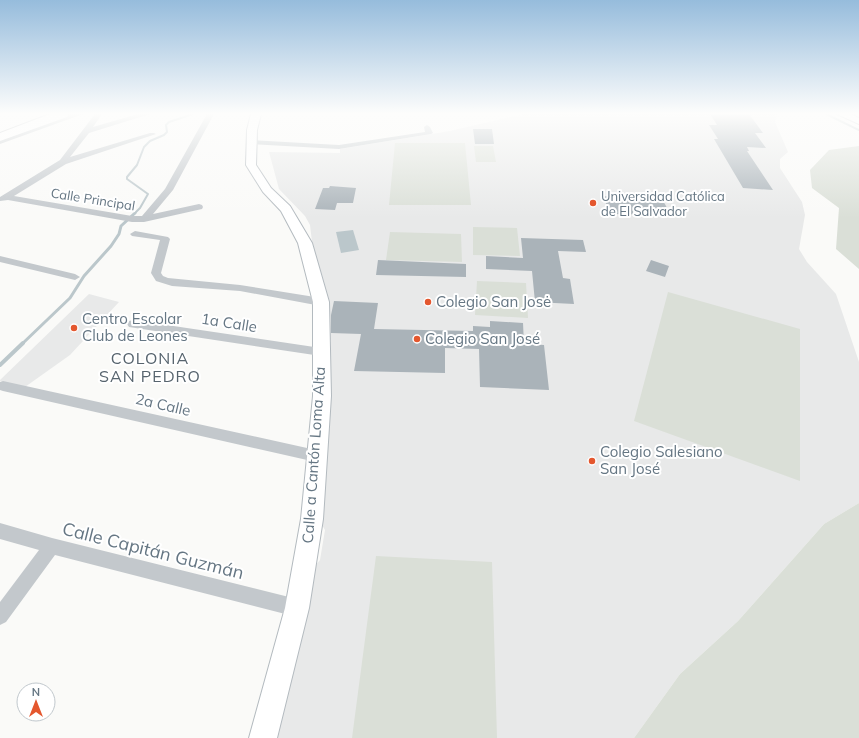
<svg xmlns="http://www.w3.org/2000/svg" width="859" height="738" viewBox="0 0 859 738" font-family="Mulish,sans-serif">
	<style>
		.built { fill: #e8e9e9 }
		.green { fill: #dadfd7 }
		.water { fill: #bbc7cb }
		.lines { fill: none; stroke-linecap: round; stroke-linejoin: round }
		.stream-far2 { stroke: #bbc7cb; stroke-width: 2 }
		.stream-far1 { stroke: #bbc7cb; stroke-width: 3 }
		.stream { stroke: #bbc7cb; stroke-width: 4 }
		.building { fill: #aab3b9 }
		.secondary-casing { stroke: #b3babf; stroke-width: 2 }
		.highway-casing { stroke: #b4b9bd; stroke-width: 2 }
		.street { fill: #c3c8cc; fill-rule: evenodd }
		.secondary { fill: #fff; fill-rule: evenodd }
		.highway { fill: #fff; fill-rule: evenodd }
		.poi-dot { fill: #e4572e; stroke: #fff; stroke-width: 1.5 }
		.labels { text-anchor: middle; stroke-width: 4; stroke-linejoin: round; paint-order: stroke }
		.far-poi-label { font-size: 13px; fill: #657683; stroke: #fff; text-anchor: start }
		.far-street-label { font-size: 13px; fill: #657683; stroke: #fff }
		.poi-label { font-size: 15px; fill: #657683; stroke: #fff; text-anchor: start }
		.street-label { font-size: 15px; fill: #657683; stroke: #fff }
		.neighbourhood-label { font-size: 16px; letter-spacing: 1px; fill: #57646e; stroke: #fff }
		.near-street-label { font-size: 18px; fill: #657683; stroke: #fff }
	</style>
	<rect width="100%" height="100%" fill="#fafaf8"/>
	<path class="built" d="M523,114H777L775,122L788,152L780,159V168L802,202L805,215L799,249L807,262L836,294L859,362V503L824,524L738,621L680,674L634,738H273L315,566L320,560L325,530L322,525L330,396L331,340L325,336L327,296L312,242L310,225L305,216L279,189L269,152L340,153V149L450,131Z
		M89,294L119,302L70,355L25,387L0,381V380Z"/>
	<path class="green" d="M395,143H465L471,205H389Z
		M474,146H493L496,162H476Z
		M859,146V269L836,249L839,208L812,188L810,170L829,150Z
		M473,227L517,228L520,256L473,255Z
		M390,232L461,234L462,262L386,260Z
		M477,281L526,283L528,318L475,315Z
		M668,292L800,329V481L634,421Z
		M859,503V738H634L680,674L738,621L824,524Z
		M376,556L492,562L497,738H352Z"/>
	<path class="water" d="M353,230L359,250L341,253L336,232Z"/>
	<g class="lines">
		<path class="stream-far2" d="M826,114L859,130
			M134,214L140,208L148,194L127,179V177L137,165L144,147L150,141L164,135L167,132L166,125L169,122L193,114"/>
		<path class="stream-far1" d="M22,344L70,298L84,276L111,246L119,234L121,226L135,213"/>
		<path class="stream" d="M0,365L23,343"/>
	</g>
	<path class="building" d="M710,114H749L763,133H755L766,148L747,147L749,151H747L773,190L743,188L714,139H718L709,125H717Z
		M473,129H492L494,144H475Z
		M330,186L356,188L353,203H337L335,210L315,209L323,188H329Z
		M603,196L661,197L671,215L610,214Z
		M521,238L583,240L586,252L558,251L563,278L570,279L574,304L535,302L532,271L486,269V256L523,258Z
		M378,260L466,264V277L376,275Z
		M651,260L669,266L665,277L646,271Z
		M334,301L378,303L374,329L473,331V326L490,327V321L523,323L524,344L544,345L549,390L480,387L479,349L445,348V373L354,371L361,334L331,333V315Z"/>
	<g class="lines">
		<g class="secondary-casing">
			<path id="secondary" d="M251,114H261L257,130L256,165L271,188L290,206L312,243L329,302L331,396L323,519L309,608L277,738H249L285,608L301,519L313,396V302L298,243L281,211L263,192L246,165L247,130Z
				M837,114H851L859,118V124Z"/>
		</g>
		<g class="highway-casing">
			<path id="highway" d="M50,114H69L67,117L0,141V133Z"/>
		</g>
		<path class="street" d="M72,114H83L0,144V140Z
			M95,114H102L93,127L138,114H150L89,133L70,157L150,133H154L156,134L66,164L14,196L132,216H142L165,189L207,114H214L173,190L153,214L199,204L202,205L203,207L202,209L144,222H132L8,200L0,201V197L60,160Z
			M427,125L430,127L433,133L431,134L339,149L251,144L247,142L251,140L339,145L425,132L424,127Z
			M135,231L168,237L170,239L161,273L163,276L168,278L240,285L321,298L325,299L326,302L325,305L321,306L240,291L172,286L156,281L151,273L160,240L132,236L130,234Z
			M0,256L75,274L80,277L75,280L0,262Z
			M133,320L321,348L325,349L327,352L325,355L321,356L129,327L127,324L129,321Z
			M3,381L316,450L321,452L323,456L321,460L316,462L3,391L0,390V382Z
			M0,523L52,538L297,599L303,602L306,608L303,614L297,617L55,555L6,622L0,625V602L39,550L0,539Z"/>
		<use href="#secondary" class="secondary"/>
		<use href="#highway" class="highway"/>
	</g>
	<linearGradient id="sky" x2="0" y2="1"><stop stop-color="#96bcdc"/><stop offset="0.52" stop-color="#fdfdfc"/><stop offset="1" stop-color="#fdfdfc" stop-opacity="0"/></linearGradient>
	<rect width="859" height="218" fill="url(#sky)"/>
	<g class="poi-dot">
		<circle cx="593" cy="203" r="4"/>
		<circle cx="428" cy="302" r="4"/>
		<circle cx="74" cy="328" r="4"/>
		<circle cx="417" cy="339" r="4"/>
		<circle cx="592" cy="461" r="4"/>
	</g>
	<g class="labels">
		<g class="far-poi-label">
			<text x="601" y="201">Universidad Católica<tspan x="601" dy="15">de El Salvador</tspan></text>
		</g>
		<g class="far-street-label">
			<text transform="translate(93 199) rotate(9)" y="5">Calle Principal</text>
		</g>
		<g class="poi-label">
			<text x="436" y="307">Colegio San Josė</text>
			<text x="82" y="324">Centro Escolar<tspan x="82" dy="17">Club de Leones</tspan></text>
			<text x="425" y="344">Colegio San José</text>
			<text x="600" y="457">Colegio Salesiano<tspan x="600" dy="17">San José</tspan></text>
		</g>
		<g class="street-label">
			<text transform="translate(229 323) rotate(9)" y="5">1a Calle</text>
			<text transform="translate(163 405) rotate(13)" y="5">2a Calle</text>
			<text transform="translate(314 455) rotate(-86)" y="5">Calle a Cantón Loma Alta</text>
		</g>
		<g class="neighbourhood-label">
			<text x="150" y="364">COLONIA<tspan x="150" dy="18">SAN PEDRO</tspan></text>
		</g>
		<g class="near-street-label">
			<text transform="translate(153 551) rotate(14)" y="6">Calle Capitán Guzmán</text>
		</g>
	</g>
	<g transform="translate(36 702)"><circle r="19" fill="#ffffff" stroke="#c1c8cd"/>
	<path d="M0-3L7 15L0 10L-7 15Z" fill="#e4572e"/>
	<text y="-6" font-size="11" font-weight="bold" text-anchor="middle" fill="#657683">N</text>
	</g>
</svg>
